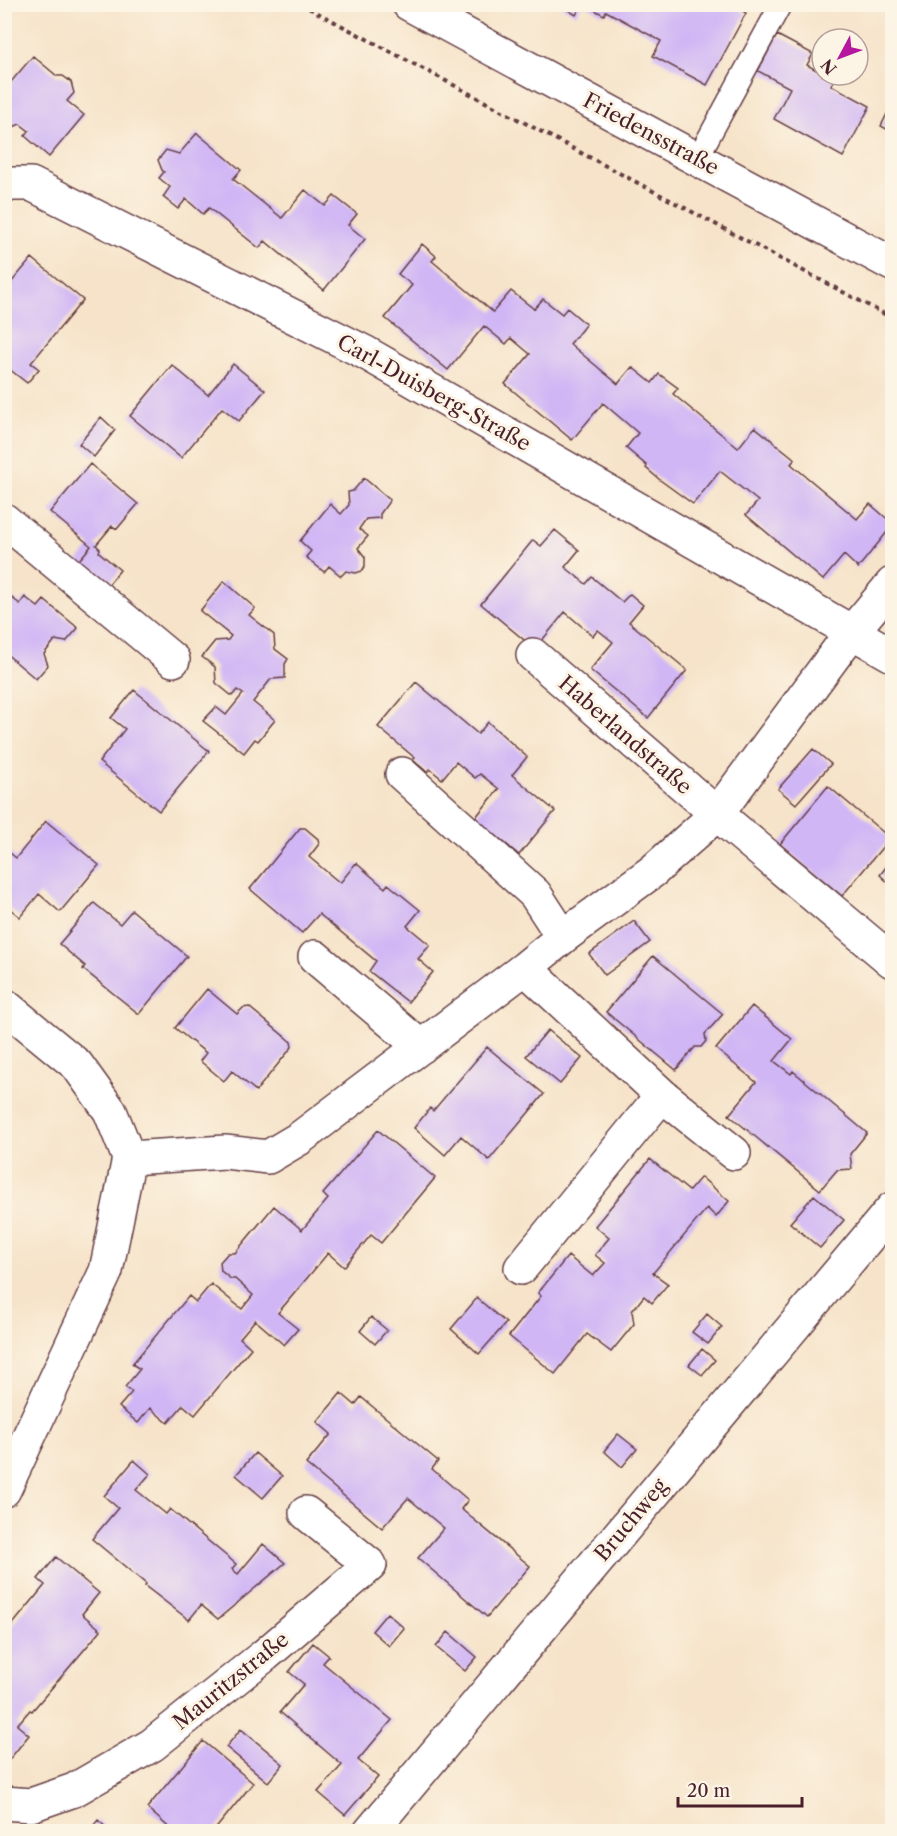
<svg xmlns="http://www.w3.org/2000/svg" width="897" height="1836" viewBox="0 0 897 1836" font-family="'Libre Caslon Text',serif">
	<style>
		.building { fill: #d0b6f5 }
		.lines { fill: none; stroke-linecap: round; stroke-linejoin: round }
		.service-casing { stroke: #643c43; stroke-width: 24 }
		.minor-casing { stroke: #643c43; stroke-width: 36 }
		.path { stroke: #643c43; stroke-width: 4; stroke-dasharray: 4.5 4.5; stroke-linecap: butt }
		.service { stroke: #fff; stroke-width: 21 }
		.minor { stroke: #fff; stroke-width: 33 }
		.labels { text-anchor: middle; stroke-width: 6; stroke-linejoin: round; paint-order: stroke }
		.street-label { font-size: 21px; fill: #4a1f2b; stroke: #fcf5e5 }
	</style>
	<rect width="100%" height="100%" fill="#fcf5e5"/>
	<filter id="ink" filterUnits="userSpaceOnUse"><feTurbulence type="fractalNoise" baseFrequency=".0167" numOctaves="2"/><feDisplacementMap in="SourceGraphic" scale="12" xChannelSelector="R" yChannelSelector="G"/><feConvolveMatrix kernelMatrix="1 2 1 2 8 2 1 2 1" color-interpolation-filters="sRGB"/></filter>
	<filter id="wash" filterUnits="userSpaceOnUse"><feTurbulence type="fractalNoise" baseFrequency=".008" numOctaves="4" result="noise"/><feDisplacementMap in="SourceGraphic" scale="24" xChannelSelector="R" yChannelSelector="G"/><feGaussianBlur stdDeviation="1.35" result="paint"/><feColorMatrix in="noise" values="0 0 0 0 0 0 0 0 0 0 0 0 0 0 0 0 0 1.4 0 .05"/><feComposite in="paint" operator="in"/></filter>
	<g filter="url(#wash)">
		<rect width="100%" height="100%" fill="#f6e3c9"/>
		<g id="blocks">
			<path class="building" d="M558,4H582L576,15Z
				M583,4H731L746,13L707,85L653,56L661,41L606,11L604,15Z
				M777,35L813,54L807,65L822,73V75L834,80L831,85L870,106L843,157L774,119L790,88L758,71Z
				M33,56L57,76H63L71,82L74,93L67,101L84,115L49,157L25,136L29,131L20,124L13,127L4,119V90Z
				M892,104V132L881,126Z
				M197,133L241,170L233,179L282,218L305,190L325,206L334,196L357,214L348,225L365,239L324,290L265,241L259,248L209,208L203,214L186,199L178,209L163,197L170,187L159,178L164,172L162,170L158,160L166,150L179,154Z
				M422,244L436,256L432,261L493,312L511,291L534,309L543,299L562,314L567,308L586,324L570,344L618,384L632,367L652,383L659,374L678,388L673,394L738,448L755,427L795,459L791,464L857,519L870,504L892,523V526L858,568L844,555L823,580L746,515L758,501L720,471L693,504L660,480L646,468L647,466L626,448L638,433L603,403L572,440L505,384L530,354L511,338L506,344L484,326L448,370L385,318L412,285L398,274Z
				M32,258L83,300L31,363L39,369L27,383L4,365V345L6,343L4,341V291Z
				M233,364L265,390L239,421L222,408L181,458L130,416L172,365L208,395Z
				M101,417L115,430L94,457L79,444Z
				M90,464L138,504L117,529L112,526L96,545L100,549L99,552L120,570L105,589L75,565L91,546L50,512Z
				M364,478L390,500L380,514V518L366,519L359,529L368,536L358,548L365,557V566L362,571L356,573L346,571L341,576L329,566L324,572L306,557L311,551L300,541L330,504L341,514L349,505L348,492L353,491Z
				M555,530L579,550L565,567L586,584L592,577L622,602L630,594L643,605L629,622L687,670L648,718L590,670L613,642L598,630L593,636L565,612L535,649L481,604L533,540L541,546Z
				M224,581L255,608L249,615L274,635L275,649L288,659L285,664V678L271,679L253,702L275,720L258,741L255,739L244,753L203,721L216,707L226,715L243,694L237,690L232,696L216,683L215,667L202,657L215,641L228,640L231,636L200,611Z
				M4,592L20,604L25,597L38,607L44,600L78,628L66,642L55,640L44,654L48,665L36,679L4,652Z
				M416,682L478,734L488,722L527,757L512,775L555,811L519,855L475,818L499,789L480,774L475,778L456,762L442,779L430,769L427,772L413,760L415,758L378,727Z
				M134,690L209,751L159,811L99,762L125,729L111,718Z
				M813,749L831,764L796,804L778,789Z
				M828,786L890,838L842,896L780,844Z
				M46,821L99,865L60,912L39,894L20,917L4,904V848L16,858Z
				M300,828H305L318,839L319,844L309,857L340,883L356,863L385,888L388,884L420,910L407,926L430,945L418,959L433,972L408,1002L369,971L376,961L319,914L302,933L250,889Z
				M892,859V886L880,875Z
				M94,903L120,924L132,910L187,956L139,1014L83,969L85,966L59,944Z
				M634,921L650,942L605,975L589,954Z
				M653,956L723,1014L705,1034L706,1041L701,1047H695L676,1070L606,1012Z
				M207,989L237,1014L243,1008L249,1007L291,1042L292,1047L256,1091L232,1071L224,1081L200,1061L206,1053L175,1028Z
				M752,1006L792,1039L774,1061L791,1074L793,1071L867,1133L850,1154L852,1169L837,1170L820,1190L729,1115L756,1082L716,1049Z
				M548,1030L582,1058L560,1084L526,1056Z
				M487,1047L544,1094L489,1160L461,1136L445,1155L414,1128L430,1108L433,1111Z
				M378,1130L435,1178L381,1243L371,1235L344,1267L328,1253L278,1313L298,1329L284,1345L255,1320L240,1338L251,1348L195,1415L183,1405L168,1423L150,1408L138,1423L119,1407L132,1392L125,1387L140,1369L132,1364L189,1296L196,1302L211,1284L242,1309L253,1295L235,1279H231L221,1271L220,1262L228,1253H235L274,1206L302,1230L328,1199L323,1194Z
				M650,1159L689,1191L701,1177L729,1201L716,1217L707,1208L653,1273L668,1284L652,1303L644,1296L632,1311L634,1324L611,1352L587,1334L555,1374L509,1336L541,1296L538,1293L568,1256L593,1276L605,1263L595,1255L609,1238L595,1226Z
				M814,1195L844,1220L820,1248L790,1223Z
				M477,1298L506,1323L479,1354L451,1329Z
				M707,1314L722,1327L708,1344L692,1332Z
				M371,1317L387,1330L375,1344L360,1331Z
				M702,1349L715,1360L702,1375L689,1365Z
				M341,1393L355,1405L361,1397L438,1461L432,1469L468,1500L461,1509L530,1566L487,1617L418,1558L444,1528L408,1498L382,1528L306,1464L331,1434L317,1422Z
				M618,1434L637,1449L622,1467L604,1451Z
				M255,1453L282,1476L263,1498L236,1475Z
				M134,1460L150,1474L136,1490L166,1514L170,1509L236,1564L232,1569L238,1574L263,1544L285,1563L218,1619L201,1605L189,1620L145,1586L146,1584L92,1539L118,1508L104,1496Z
				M56,1557L99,1593L82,1614L101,1630L32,1711L30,1710L17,1725L29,1735L9,1760L4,1756V1635L45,1585L38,1579Z
				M387,1613L404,1628L389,1646L372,1631Z
				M448,1632L477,1657L465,1671L436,1647Z
				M313,1643L329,1656L323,1663L392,1720L358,1760L378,1777L345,1815L318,1792L342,1765L280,1712L304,1684L289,1672Z
				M241,1729L283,1764L268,1782L226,1747Z
				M203,1741L253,1783L213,1832H174L147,1808Z
				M98,1820L111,1832H88Z"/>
		</g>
	</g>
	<g filter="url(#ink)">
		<use href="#blocks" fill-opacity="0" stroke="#643c43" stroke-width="1.5"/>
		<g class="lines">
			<g class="service-casing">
				<path id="service" d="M697,159L781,4"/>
			</g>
			<g class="minor-casing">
				<path id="minor" d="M409,4L892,264
					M4,187L9,184H31L366,353L892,655
					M4,520L173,660
					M533,655L717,814L892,961
					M402,774L535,894L563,937
					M315,957L421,1047
					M525,968L662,1095L734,1153
					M4,1005L77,1065L110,1111L129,1158
					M129,1158L225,1152L268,1157L300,1138L525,968L563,937L653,871L717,814L851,633L892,584
					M521,1268L662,1095
					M4,1490L106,1271L129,1158
					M4,1803L31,1805L74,1790L152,1745L265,1655L370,1565L306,1513
					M370,1832L892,1209"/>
			</g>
			<path class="path" d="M301,4L892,318"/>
			<use href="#service" class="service"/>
			<use href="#minor" class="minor"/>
		</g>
	</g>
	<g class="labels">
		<g class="street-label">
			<text transform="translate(651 134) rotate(28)" y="7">Friedensstraße</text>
			<text transform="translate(434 393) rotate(29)" y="7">Carl-Duisberg-Straße</text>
			<text transform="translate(625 735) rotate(41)" y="7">Haberlandstraße</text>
			<text transform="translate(631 1520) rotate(-50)" y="7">Bruchweg</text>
			<text transform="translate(231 1681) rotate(-39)" y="7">Mauritzstraße</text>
		</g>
	</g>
	<rect width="897" height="1836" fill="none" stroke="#fcf5e5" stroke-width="24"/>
	<g transform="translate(840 57) rotate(229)"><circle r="28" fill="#fcf5e5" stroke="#b59f9b" stroke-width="1.5"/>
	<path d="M0-4.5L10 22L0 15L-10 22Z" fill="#b5179e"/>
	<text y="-9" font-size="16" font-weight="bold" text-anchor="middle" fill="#4a1f2b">N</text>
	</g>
	<path d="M678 1797v9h124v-9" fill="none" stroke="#4a1f2b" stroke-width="3"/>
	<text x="687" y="1797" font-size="18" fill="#4a1f2b" stroke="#fcf5e5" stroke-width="4.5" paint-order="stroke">20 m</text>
</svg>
